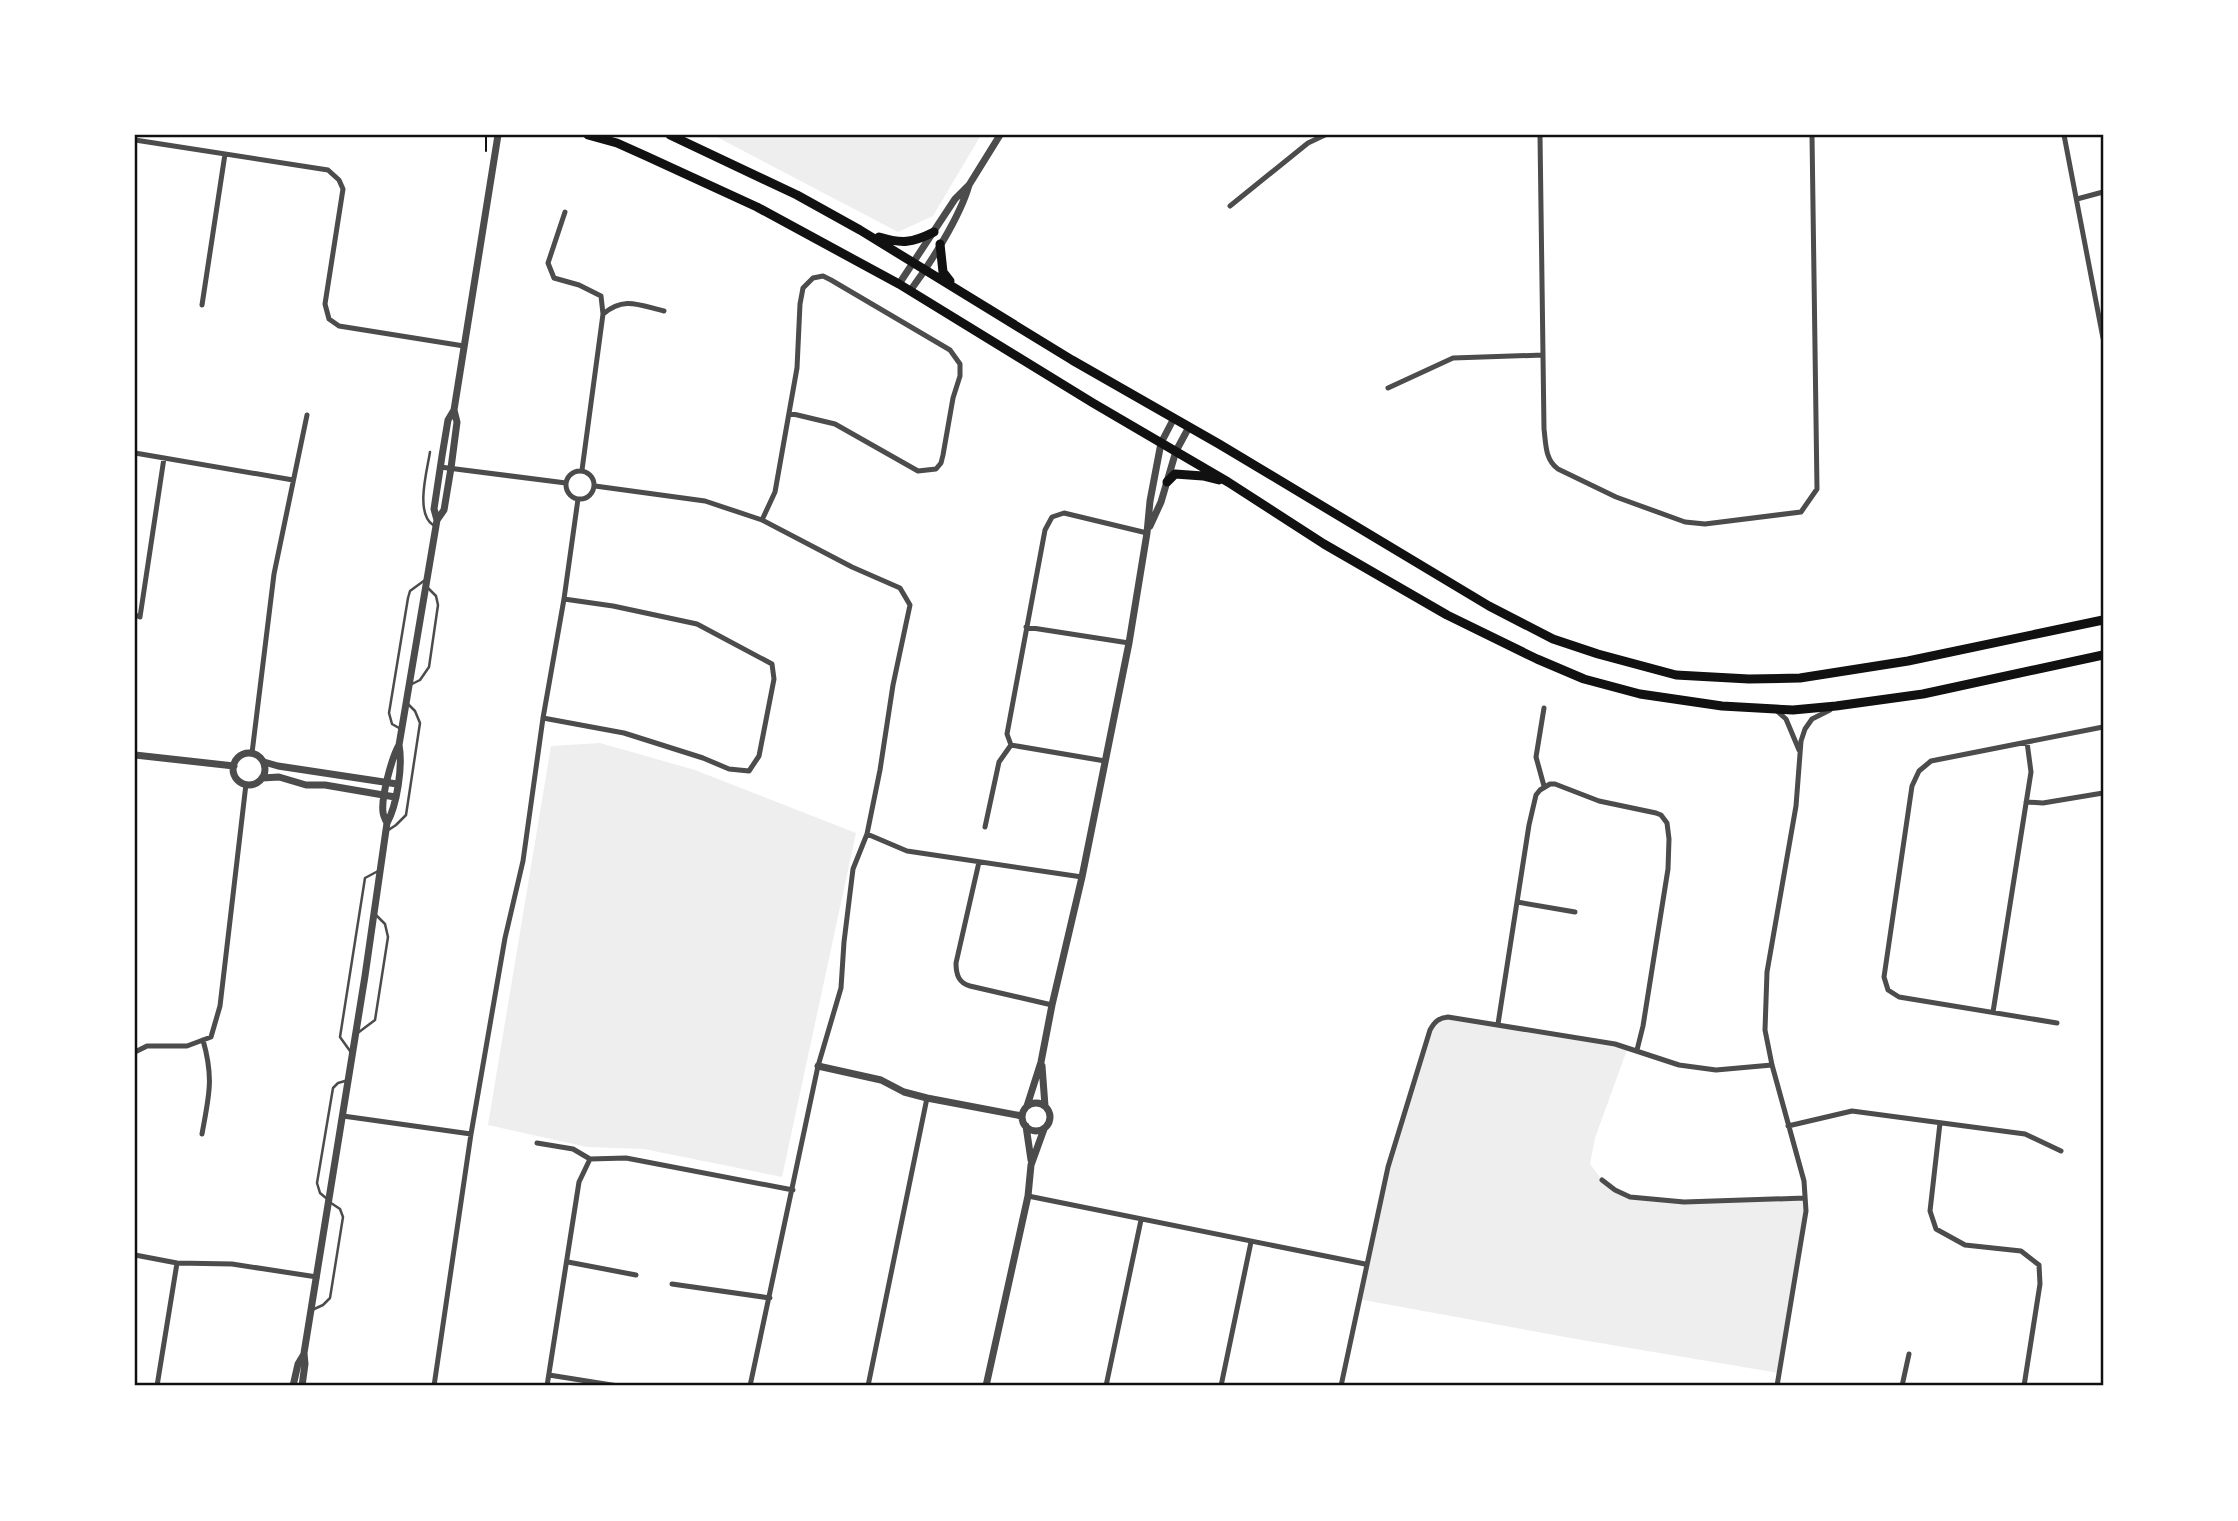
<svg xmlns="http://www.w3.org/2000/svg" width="2238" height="1521" viewBox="0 0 2238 1521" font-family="Montserrat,sans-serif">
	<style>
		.green { fill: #eee }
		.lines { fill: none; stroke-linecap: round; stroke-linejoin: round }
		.path { stroke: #111; stroke-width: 2 }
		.service { stroke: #4c4c4c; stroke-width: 2.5 }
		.minor { stroke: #4c4c4c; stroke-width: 5 }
		.tertiary { stroke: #4c4c4c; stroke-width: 7 }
		.trunk { stroke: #111; stroke-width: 9 }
		.neatline { fill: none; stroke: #111; stroke-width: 2.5 }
	</style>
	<rect width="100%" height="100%" fill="#fff"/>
	<path class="green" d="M713,135H981L933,216L898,232Z
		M600,743L695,770L856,833L782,1177L644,1149L587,1147L488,1125L551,746Z
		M1441,1018L1628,1047L1595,1138L1590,1164L1602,1180L1630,1197L1684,1202L1805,1198L1801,1240L1779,1373L1576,1339L1358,1299L1388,1167L1430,1030Z"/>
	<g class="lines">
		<path class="path" d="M486,151V135"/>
		<path class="service" d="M430,452C427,471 415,513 433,525
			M412,684L420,680L429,667L438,605L436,596L428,588
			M399,728L392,724L389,713L408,598L410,591L425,580
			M387,831L396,825L406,815L420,723L415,711L408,704
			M359,1032L375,1020L388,937L385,924L376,915
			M350,1051L340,1037L365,878L380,870
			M326,1198L320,1193L317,1183L333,1088L338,1083L345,1081
			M312,1310L323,1305L330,1298L343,1217L340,1209L331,1203"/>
		<path class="minor" d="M1540,135L1544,429C1546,444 1545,460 1558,469L1616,497L1685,522L1705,524L1801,512L1817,489L1812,135
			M2064,135L2103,338
			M135,140L328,170L339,180L343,189L325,304L329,319L339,326L464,346
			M2077,199L2103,192
			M1230,206L1308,143L1325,135
			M565,212L548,263L554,278L579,285L601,296L603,314
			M202,305L225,154
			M1388,388L1453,358L1543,355
			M135,453L293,480
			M440,467L566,483
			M582,470L603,314C624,296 639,305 664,311
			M566 485a14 14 0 1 1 28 0a14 14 0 1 1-28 0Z
			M595,486L705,501L762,520L852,567L900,588L910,605L893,685L880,770L867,834L853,869L844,942L841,988L818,1066L750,1386
			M762,520L775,492L789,413L797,368L800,304L803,288L813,278L823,276L831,280L950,350L960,364V376L953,398L943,455L941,463L936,469L918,471L835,424L789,413
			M135,615L140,617L164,458
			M1026,627L1129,643
			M1777,711L1786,719L1799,750
			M543,718L624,733L703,758L729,769L749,771L759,756L774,679L772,664L697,624L613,606L564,599
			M252,753L274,574L307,415
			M1105,761L1011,745L1007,734L1045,530L1052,517L1064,513L1147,533
			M1544,786L1536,757L1544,708
			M2026,802L2043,803L2103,793
			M985,827L999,762L1011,745
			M867,834L907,851L1082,877
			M979,862L956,963C956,975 959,983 970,986L1052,1005
			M1517,902L1575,912
			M1993,1012L2031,772L2027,742
			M2057,1023L1899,997L1888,990L1884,977L1912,786L1919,771L1931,761L2103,727
			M1498,1024L1529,825L1536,795L1540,790L1550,784H1555L1599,801L1656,813L1661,815L1667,823L1669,839L1668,869L1643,1026L1637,1050
			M135,1052L147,1046H187L211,1037L220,1006L246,784
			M343,1116L471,1134
			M1940,1123L1930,1211L1936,1229L1965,1245L2021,1251L2039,1265L2040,1284L2024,1386
			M1788,1126L1852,1111L2025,1134L2061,1151
			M202,1134C209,1095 214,1079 203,1040
			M537,1143L573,1149L590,1159
			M1602,1180L1615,1190L1630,1197L1684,1202L1805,1198
			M1028,1196L1365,1264
			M135,1255L177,1263L232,1264L317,1277
			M568,1262L636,1275
			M672,1284L770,1298
			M549,1375L618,1386
			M157,1386L177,1263
			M434,1386L471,1134L505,938L523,861L543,718L564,599L578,499
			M547,1386L579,1182L590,1159L626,1158L793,1190
			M868,1386L927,1098
			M1106,1386L1141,1220
			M1221,1386L1251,1242
			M1341,1386L1388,1167L1430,1030C1435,1021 1439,1018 1448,1017L1615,1044L1679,1065L1716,1070L1772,1065
			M1777,1386L1806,1211L1804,1181L1772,1065L1765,1030L1767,972L1796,806L1801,741L1805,729L1812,719L1830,710
			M1902,1386L1909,1354"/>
		<path class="tertiary" d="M899,284L955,199L969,185L1000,135
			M910,291C930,264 960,217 969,185
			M437,520L444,510L451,468L457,422L454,410L498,135
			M1150,526L1161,502L1176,451L1189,427
			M233 769a16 16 0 1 1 32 0a16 16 0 1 1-32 0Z
			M135,755L234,766
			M264,762L278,766L397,784
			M262,778L279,777L306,785H325L395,797
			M387,823C385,819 383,815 383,812C381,797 392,757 399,745
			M818,1066L881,1080L904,1092L927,1098L1022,1116
			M1042,1066L1045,1106
			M1022 1117a14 14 0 1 1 28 0a14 14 0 1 1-28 0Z
			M1027,1106L1041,1062L1052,1005L1082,877L1129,643L1147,533L1150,501L1161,443L1174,418
			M1026,1126L1031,1160
			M293,1386L298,1364L304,1354
			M302,1386L305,1364L304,1353L365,976L387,823C397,805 403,766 399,745L437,520L434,509L442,456L448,420L454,410
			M986,1386L1028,1196L1031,1165L1044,1129"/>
		<path class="trunk" d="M588,135L617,143L646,156L757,207L899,284L1093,403L1228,482L1324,544L1447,615L1537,659L1584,679L1640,694L1722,706L1793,710L1836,706L1923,694L2103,655
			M670,135L797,195L860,230L1072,360L1219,444L1489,606L1553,639L1598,654L1676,675L1749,679L1800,678L1908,661L2103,620
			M879,237C902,244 912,243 934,232
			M940,244L943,272L950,281
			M1167,482L1175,474L1203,476L1219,480"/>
	</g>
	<rect width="2238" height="1521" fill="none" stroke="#ffffff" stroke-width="273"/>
	<rect x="136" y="136" width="1966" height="1248" class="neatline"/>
</svg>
